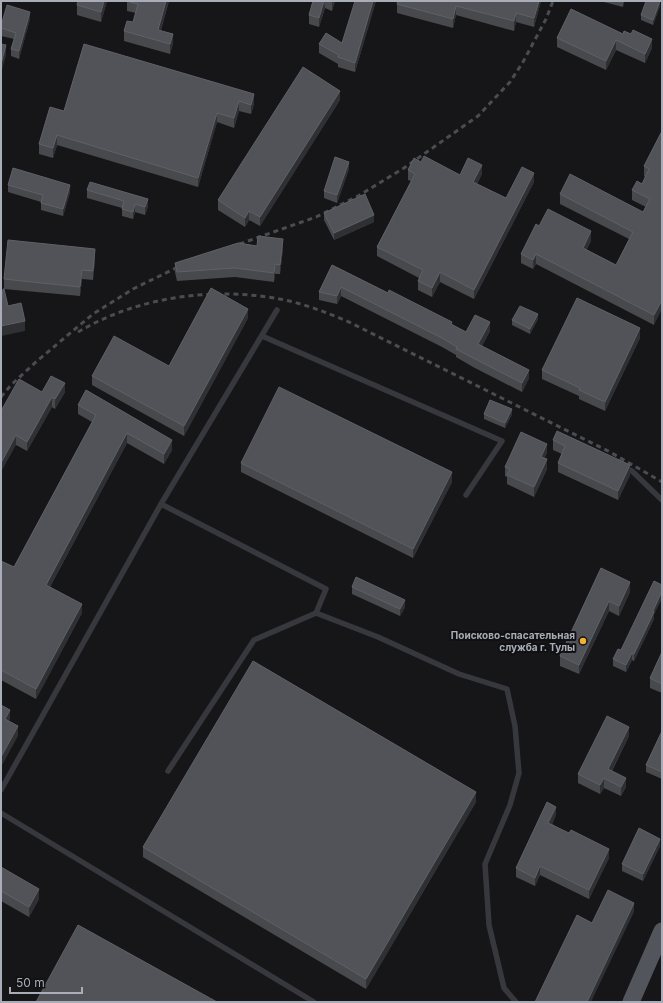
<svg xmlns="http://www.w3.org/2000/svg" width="663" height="1003" viewBox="0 0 663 1003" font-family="Inter,sans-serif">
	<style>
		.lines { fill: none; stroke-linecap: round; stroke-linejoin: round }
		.lane { stroke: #37383d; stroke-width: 5.5 }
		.primary { stroke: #53555c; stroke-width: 17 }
		.rail { stroke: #4a4c52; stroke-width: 3; stroke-dasharray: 5 4; stroke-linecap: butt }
		.wall { fill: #47494d }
		.shaded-wall { fill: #2f3033 }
		.building { fill: #525359; stroke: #5f6168 }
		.poi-dot { fill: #f2b134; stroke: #111113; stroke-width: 1.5 }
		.labels { text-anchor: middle; stroke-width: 4; stroke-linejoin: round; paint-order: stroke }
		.poi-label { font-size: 10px; font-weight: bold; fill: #a8adb8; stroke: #111113; text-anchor: end }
	</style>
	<rect width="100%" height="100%" fill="#161618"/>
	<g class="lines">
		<path class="lane" d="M262,336L502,441L466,495
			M623,467L632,471L662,500
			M161,504L277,310
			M168,771L254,640L316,613
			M1,790L161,504L326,589L316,613L378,637L459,674L507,689L515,726L519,773L510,805L485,864L489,925L504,988L516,1002
			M1,813L314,1002"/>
		<path class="primary" d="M631,1002L662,931"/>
		<path class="rail" d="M231,247L316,217L358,196L404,168L478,116L510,82L523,62L546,19L553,1
			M78,332C139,296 216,286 285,300C307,305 328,313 349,322L610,452L662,482
			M1,397L11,385L37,361L93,314L133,289L184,264"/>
	</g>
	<path class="wall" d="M78,1H107L101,22L77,15V5Z
		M127,1H169L161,30L173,43L170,54L124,41V31L133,22L136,13L127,11Z
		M313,1H335L332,11L325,8L319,27L309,24V15Z
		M376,1L355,72L338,67V64L319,53V44L342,43Z
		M541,1L534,27L516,22L514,31L456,15L453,28L397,13V4Z
		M604,1H624L623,7L604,2Z
		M660,6L653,25L641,20V15Z
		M571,9L652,48L645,63L616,50L606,70L557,47V38Z
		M30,19L19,59L11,56V49L14,39L1,36V26Z
		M84,44L254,104L251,114L239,111L234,128L217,122L198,187L57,145L53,158L39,154V144L64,111Z
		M340,100L260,226L249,220L245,227L218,210V200Z
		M662,131L654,325L536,264L533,269L521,263V254L539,226L591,241L586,250L616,265L629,239L560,204V194L643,212L646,207L632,200V190L642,184L645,177L644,176V166Z
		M421,162L460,175L482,174L477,184L506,198L534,182L474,299L440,282L432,297L418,290V281L419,278L377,256V247L411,181L408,180V170Z
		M349,169L337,203L324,198V191Z
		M8,185L70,192L63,216L41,210V202L8,192Z
		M87,190L148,206L145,215L135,212L133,219L122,216V208L87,198Z
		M324,213L374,222L334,240L324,220Z
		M283,249L280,274H275L274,282L235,277L177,281L175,272V263Z
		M95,259L93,280L82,279L80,296L4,289V279Z
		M332,265L466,332L490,331L482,346L529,378L522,392L473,367L456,357V355L442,347L341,296L337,304L319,300V292Z
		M248,318L184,436L92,385V376L169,366Z
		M538,319L530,334L512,325V320Z
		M640,338L605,411L579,399V396L542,379V370Z
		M42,392H65L55,409L52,407L27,451L16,445L1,411Z
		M78,405L172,450L164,464L127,443L50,587L82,613L36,699L1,680V561L14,567L92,422L78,414Z
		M484,414H512L505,428L484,419Z
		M553,440L630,475L618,500L558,472V463L562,454L553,450Z
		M547,453L544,458L547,469L534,497L507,484V477L505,476V467Z
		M241,463L452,482L413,558L241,472Z
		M601,568L630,592L619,616L609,611L579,674L560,666V656Z
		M662,585V598L654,614V619L634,661L632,660L626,672L613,666V659L621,650Z
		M352,587L405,607L400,616L352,594Z
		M662,652V693L650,688V678Z
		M662,731V779L646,772V765Z
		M629,736L612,771L626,787L621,796L604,788L600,794L578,783V774Z
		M476,802L366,989L143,857V847Z
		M556,815L552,824L609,858L589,899L540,875L535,886L516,877V868Z
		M660,846L643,881L622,871V864Z
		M1,867L39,899L29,917L1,901Z"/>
	<path class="shaded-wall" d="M104,1H107L101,22V12Z
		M166,1H169L158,39V30Z
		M324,1L325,8L319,27V18Z
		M332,1H335L332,11Z
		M373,1H376L355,72V63Z
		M539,1H541L534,27V18Z
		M660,1V6L653,25V20Z
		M456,6V15L453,28V19Z
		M30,12V19L19,59V51Z
		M516,13V22L514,31V21Z
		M173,34V43L170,54V44Z
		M652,39V48L645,63V54Z
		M616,40V50L606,70V61Z
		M6,45V55L1,74V64Z
		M340,91V100L260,226V217Z
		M254,94V104L251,114V105Z
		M239,101V111L234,128V118Z
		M217,113V122L198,187V178Z
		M57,135V145L53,158V148Z
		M349,162V169L337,203V195Z
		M482,165V174L473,191V182Z
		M534,173V182L474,299V290Z
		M70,185V192L63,216V209Z
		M148,199V206L145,215V207Z
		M135,204V212L133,219V212Z
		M249,211V220L245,227V218Z
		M374,215V222L334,240V233Z
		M591,231V241L583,258V248Z
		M283,239V249L280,274V265Z
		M95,249V259L93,280V271Z
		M536,254V264L533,269V260Z
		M275,264V274L274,282V273Z
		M82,270V279L80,296V287Z
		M440,272V282L432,297V288Z
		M341,287V296L337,304V296Z
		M662,300V309L654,325V315Z
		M248,309V318L184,436V426Z
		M538,314V319L530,334V329Z
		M25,321V331L1,336V326Z
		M490,322V331L478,353V344Z
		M640,328V338L605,411V402Z
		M529,370V378L522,392V383Z
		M65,383V392L55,409V399Z
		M52,397V407L27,451V442Z
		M512,409V414L505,428V423Z
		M127,433V443L46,594V585Z
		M16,435V445L1,472V463Z
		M172,440V450L164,464V454Z
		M547,444V453L541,466V457Z
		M547,459V469L534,497V487Z
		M630,465V475L618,500V491Z
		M452,472V482L413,558V549Z
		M630,582V592L619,616V606Z
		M662,591V598L654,614V619L634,661V654L653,611Z
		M405,600V607L400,616V609Z
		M609,601V611L579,674V665Z
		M82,604V613L36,699V689Z
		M632,653V660L626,672V665Z
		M10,710V719L5,729V719Z
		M18,726V736L1,767V757Z
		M629,727V736L608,778V769Z
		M604,778V788L600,794V785Z
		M626,778V787L621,796V787Z
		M476,792V802L366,989V979Z
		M556,807V815L548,831V823Z
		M660,839V846L643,881V874Z
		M609,849V858L589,899V890Z
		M540,866V875L535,886V878Z
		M39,889V899L29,917V907Z
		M634,903V912L591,1002H587Z"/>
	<path class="building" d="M78,1H104L101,12L77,5Z
		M127,1H166L158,30L173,34L170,44L124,31L127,21L133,22L138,4Z
		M313,1H324L319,18L309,15Z
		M355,1H373L355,63L338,57L339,55L319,44L326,33L342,43Z
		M398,1H539L534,18L516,13L514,21L456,6L453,19L397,4Z
		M646,1H660L653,20L641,15Z
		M7,5L30,12L19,51L11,49L16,33L1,28V26Z
		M571,9L623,34L624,31L631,34L633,30L652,39L645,54L616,40L606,61L557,38Z
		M1,44L6,45L1,64Z
		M84,44L254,94L251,105L239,101L234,118L217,113L198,178L57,135L53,148L39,144L50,107L64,111Z
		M303,67L340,91L260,217L249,211L245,218L218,200Z
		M662,131V300L654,315L536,254L533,260L521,254L536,224L539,226L548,209L591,231L583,248L616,265L633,232L560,194L570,174L643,212L650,199L632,190L637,181L642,184L649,169L644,166Z
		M424,156L460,175L468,158L482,165L473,182L506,198L522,167L534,173L474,290L440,272L432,288L418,281L423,270L377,247L415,174L408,170L414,158L421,162Z
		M335,157L349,162L337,195L324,191Z
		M13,168L70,185L63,209L41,203L43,195L8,185Z
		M90,182L148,199L145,207L135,204L133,212L122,209L124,201L87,190Z
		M365,194L374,215L334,233L324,213Z
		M258,236L283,239L280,265L275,264L274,273L235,268L177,272L175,263L238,243L257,246Z
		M8,240L95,249L93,271L82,270L80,287L4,279Z
		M332,265L388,293L389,290L452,322L451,324L466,332L475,315L490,322L478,344L529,370L522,383L473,358L456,349L457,347L442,338L341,287L337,296L319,292Z
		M211,288L248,309L184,426L92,376L114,336L169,366Z
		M3,289H4L8,306L21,303L25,321L1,326V303Z
		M577,298L640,328L605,402L579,390L580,388L542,370Z
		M520,306L538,314L530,329L512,320Z
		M51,376L65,383L55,399L52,397L27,442L16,435L1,463V411L19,379L42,392Z
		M279,387L452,472L413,549L241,463Z
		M86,390L172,440L164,454L127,433L46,585L82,604L36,689L1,670V561L14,567L96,415L78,405Z
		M490,400L512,409L505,423L484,414Z
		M557,431L630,465L618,491L558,463L565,446L553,440Z
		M521,432L547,444L541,457L547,459L534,487L507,475L510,469L505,467Z
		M601,568L630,582L619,606L609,601L579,665L560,656Z
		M356,577L405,600L400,609L352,587Z
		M654,581L662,585V591L653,611L654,612L634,654L632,653L626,665L613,659L618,649L621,650Z
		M662,652V684L650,678Z
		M253,661L476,792L366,979L143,847Z
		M1,705L10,710L5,719L18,726L1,757Z
		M607,716L629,727L608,769L626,778L621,787L604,778L600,785L578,774Z
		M662,731V772L646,765Z
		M547,802L556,807L548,823L569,833L571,830L609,849L589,890L540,866L535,878L516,868Z
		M639,828L660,839L643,874L622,864Z
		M1,867L39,889L29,907L1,891Z
		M608,890L634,903L587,1002H535L577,915L592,923Z
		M78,925L217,1002H36Z"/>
	<circle class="poi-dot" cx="583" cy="641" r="4"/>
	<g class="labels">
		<g class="poi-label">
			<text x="575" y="639">Поисково-спасательная<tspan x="575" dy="12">служба г. Тулы</tspan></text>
		</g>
	</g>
	<rect width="663" height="1003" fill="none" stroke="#a8adb8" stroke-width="4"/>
	<path d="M10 987v6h72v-6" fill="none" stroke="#a8adb8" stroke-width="2"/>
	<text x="16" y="987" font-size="12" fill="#a8adb8" stroke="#111113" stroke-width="3" paint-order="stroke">50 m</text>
</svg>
